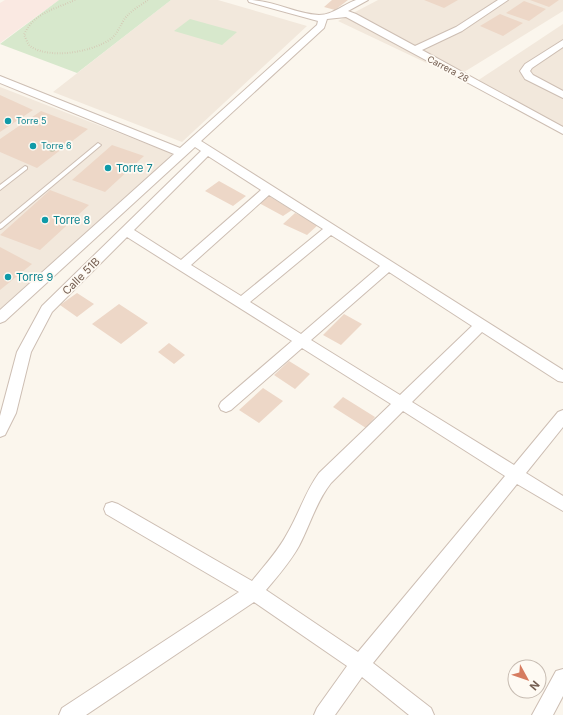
<svg xmlns="http://www.w3.org/2000/svg" width="563" height="715" viewBox="0 0 563 715" font-family="Inter,sans-serif">
	<style>
		.residential { fill: #f2e8dc }
		.commercial { fill: #fae9e2 }
		.green { fill: #d7e8cc }
		.building { fill: #edd7c7 }
		.lines { fill: none; stroke-linecap: round; stroke-linejoin: round }
		.lane-casing { stroke: #cdbeb3; stroke-width: 2 }
		.street-casing { stroke: #cdbeb3; stroke-width: 2 }
		.path { stroke: #d3baaa; stroke-width: 2; stroke-dasharray: 0.5 2; stroke-linecap: butt }
		.lane { fill: #fff; fill-rule: evenodd }
		.street { fill: #fff; fill-rule: evenodd }
		.tree { fill: #a1b194 }
		.culture-dot { fill: #0f9aa8; stroke: #fefaf3; stroke-width: 1.5 }
		.labels { text-anchor: middle; stroke-width: 3.5; stroke-linejoin: round; paint-order: stroke }
		.far-street-label { font-size: 9px; fill: #745e51; stroke: #fefaf3 }
		.far-culture-label { font-size: 9px; fill: #0d838f; stroke: #fefaf3; text-anchor: start }
		.culture-label { font-size: 11px; fill: #0d838f; stroke: #fefaf3; text-anchor: start }
		.street-label { font-size: 11px; fill: #745e51; stroke: #fefaf3 }
	</style>
	<rect width="100%" height="100%" fill="#fbf6ed"/>
	<path class="residential" d="M171,0H218L307,26L182,142L53,92Z
		M378,0H563V11L456,77L338,21Z
		M563,24V129L477,81Z
		M0,87L173,154L0,309Z"/>
	<path class="commercial" d="M5,0H59L0,43V3Z"/>
	<path class="green" d="M59,0H171L77,73L0,44Z
		M190,19L237,32L222,45L174,31Z"/>
	<path class="building" d="M332,0H348L335,10L324,7Z
		M424,0H458L444,8Z
		M530,0H559L549,7Z
		M524,1L546,9L529,21L506,13Z
		M500,14L523,23L503,36L480,26Z
		M0,95L33,110L0,132Z
		M41,111L88,129L37,168L0,152V139Z
		M112,145L144,156L105,192L72,180Z
		M219,181L246,196L233,206L205,191Z
		M50,190L89,205L40,250L0,235Z
		M269,196L292,210L283,216L259,203Z
		M295,213L319,224L307,235L283,224Z
		M0,247L32,264L0,290Z
		M77,293L94,304L77,317L60,305Z
		M119,304L148,323L121,344L92,324Z
		M344,314L362,324L341,345L323,335Z
		M169,343L185,355L174,364L158,352Z
		M289,361L310,374L295,389L274,375Z
		M263,388L283,401L259,423L239,410Z
		M343,397L375,417L366,428L333,407Z"/>
	<g class="lines">
		<g class="lane-casing">
			<path id="lane" d="M98,143L101,145L100,146L2,228L0,229V224Z
				M25,166L27,167V169L0,190V185Z"/>
		</g>
		<g class="street-casing">
			<path id="street" d="M248,0C274,0 295,14 319,15C333,15 344,4 356,0C360,0 365,0 368,0L348,11L356,14L415,46L456,27L498,0H508L462,31L422,50L563,127V134L346,17L327,19L324,28L201,141L563,370V382L558,381L482,332L412,402L514,465L558,412L563,410V427L526,473L563,496V511L517,484L373,663L431,708L434,715H409L362,677L335,715H314L317,708L347,666L254,602L86,715H59L62,708L239,592L106,514L104,509L106,504L112,502L118,504L252,581C264,566 278,551 287,534C299,514 305,492 319,473L391,404L302,348L231,410L226,412L221,410L219,406L221,402L292,341L127,237L52,312L31,352L16,413L5,435L0,437V416L17,352L42,306L201,151L195,147L5,321L0,323V310L174,154L0,83V76L180,148L317,25L318,21L249,2ZM208,156L261,190L181,260L134,230ZM269,195L323,229L241,296L191,265ZM331,235L380,266L301,334L250,302ZM389,272L472,326L400,395L311,340ZM403,411L505,476L358,652L266,590C278,576 290,562 299,546C310,525 316,502 331,483Z
				M563,40V47L532,68L530,71L533,75L563,91V98L525,79L520,71L525,64Z
				M563,669V696L553,715H532L556,671Z"/>
		</g>
		<path class="path" d="M75,0C55,9 33,13 24,35C26,38 27,43 30,46C49,60 94,52 112,38C118,33 121,23 126,17C132,10 141,5 148,0"/>
		<use href="#lane" class="lane"/>
		<use href="#street" class="street"/>
	</g>
	<circle class="tree" cx="52" cy="147" r="4.5"/>
	<g class="culture-dot">
		<circle cx="8" cy="121" r="4"/>
		<circle cx="33" cy="146" r="4"/>
		<circle cx="108" cy="168" r="4"/>
		<circle cx="45" cy="220" r="4"/>
		<circle cx="8" cy="277" r="4"/>
	</g>
	<g class="labels">
		<g class="far-street-label">
			<text transform="translate(448 69) rotate(28)" y="3">Carrera 28</text>
		</g>
		<g class="far-culture-label">
			<text x="16" y="124">Torre 5</text>
			<text x="41" y="149">Torre 6</text>
		</g>
		<g class="culture-label">
			<text x="116" y="172">Torre 7</text>
			<text x="53" y="224">Torre 8</text>
			<text x="16" y="281">Torre 9</text>
		</g>
		<g class="street-label">
			<text transform="translate(81 276) rotate(-45)" y="4">Calle 51B</text>
		</g>
	</g>
	<g transform="translate(527 679) rotate(130)"><circle r="19" fill="#fefaf3" stroke="#c7bcb2"/>
	<path d="M0-3L7 15L0 10L-7 15Z" fill="#d67c60"/>
	<text y="-6" font-size="11" font-weight="bold" text-anchor="middle" fill="#745e51">N</text>
	</g>
</svg>
